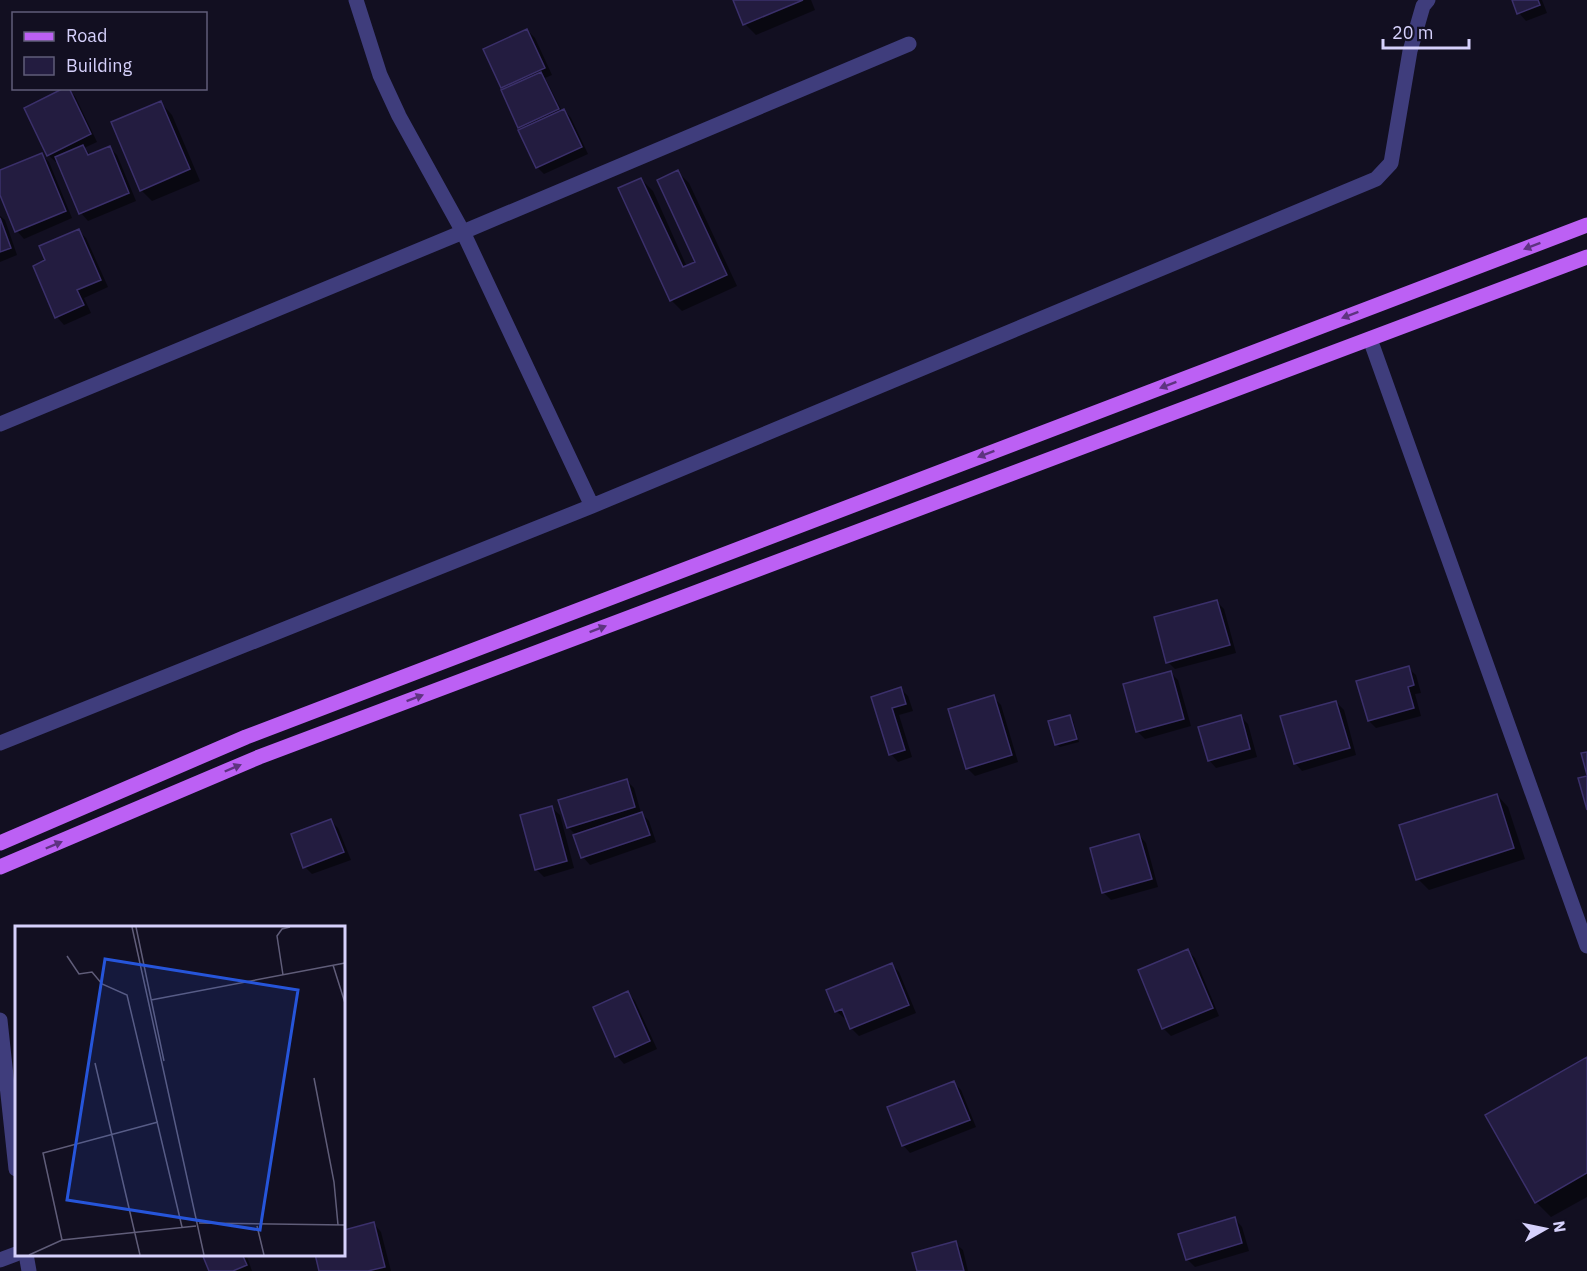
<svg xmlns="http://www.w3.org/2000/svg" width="1587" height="1271" viewBox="0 0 1587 1271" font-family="'IBM Plex Sans',sans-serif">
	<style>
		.shadow { fill: #0007 }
		.building { fill: #231c40; stroke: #3b306b; stroke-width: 1.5 }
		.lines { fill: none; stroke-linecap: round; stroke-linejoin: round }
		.street { stroke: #3f3d7c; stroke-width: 15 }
		.primary { stroke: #bc60f4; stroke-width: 15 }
		.oneway { fill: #5e3380 }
		.inset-road { fill: none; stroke: #605d79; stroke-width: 1.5 }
		.view { fill: #2655da; fill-opacity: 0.15; stroke: #2655da; stroke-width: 3 }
		.inset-edge { fill: none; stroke: #d6d1fc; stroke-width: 3 }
	</style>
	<rect width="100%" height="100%" fill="#120f21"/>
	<path class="shadow" d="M734,0H811L815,10L756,35L745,24Z
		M1513,0H1542L1547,13L1526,21L1519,13Z
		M527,30L535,38L552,75L545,78L562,111L564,110L571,118L588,154L544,174L537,167L502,87Z
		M67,89L75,96L97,142L84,148L90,154L110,148L117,155L136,201L88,221L81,213L59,161L56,162L48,155Z
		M161,103L172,115L200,181L152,201L141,190Z
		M41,154L49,162L72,218L24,239L17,231L0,191V172Z
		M678,172L689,183L737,286L682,311L671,300L641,179L653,191L687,267L697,262Z
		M0,216L5,220L17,255L0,262Z
		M79,231L86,238L108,287L84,298L91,313L64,325L57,317L47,261Z
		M1216,601L1224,609L1236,653L1175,669L1168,662Z
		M1408,668L1416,675L1421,693L1415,694L1421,716L1376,728L1369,721Z
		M1171,673L1178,680L1191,726L1145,739L1137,731Z
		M901,689L908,696L913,711L899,715L912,757L898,762L891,754L873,698Z
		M993,697L1001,705L1018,762L975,776L967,768Z
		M1336,702L1344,710L1356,755L1302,771L1295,763Z
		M1069,716L1073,720L1079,742L1060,747L1056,744Z
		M1241,717L1248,724L1257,757L1216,768L1209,760Z
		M626,780L634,788L641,813L649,821L656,842L590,865L583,857L576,835L568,827Z
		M1497,795L1508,807L1525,859L1429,890L1418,879Z
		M552,808L560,815L574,868L544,877L536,869Z
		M331,821L338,828L351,860L312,874L305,867Z
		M1139,835L1146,843L1158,887L1111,900L1103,892Z
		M1188,951L1195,958L1219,1016L1171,1036L1163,1028Z
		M892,965L899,972L916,1013L859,1036L852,1029L847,1017L844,1018L836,1011Z
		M628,993L635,1001L657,1049L624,1064L617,1056Z
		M1587,1059V1197L1551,1217L1536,1202Z
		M954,1083L961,1090L976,1127L910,1153L903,1145Z
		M1235,1219L1242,1227L1249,1251L1195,1267L1187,1259Z
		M374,1224L381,1232L391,1271H320L344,1254V1232Z
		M955,1243L963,1250L968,1271H919Z
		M204,1254H246L252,1271H211Z"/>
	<path class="building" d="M733,0H803L743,25Z
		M1512,0H1538L1540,5L1517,14Z
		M527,29L545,68L501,88L483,49Z
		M541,72L559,109L518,128L501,90Z
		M64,88H69L91,134L47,156L24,108Z
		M161,101L190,169L140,191L111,122Z
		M564,109L582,147L536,168L518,130Z
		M83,145L88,155L110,146L129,193L79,214L55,157Z
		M42,153L66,211L15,232L0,195V170Z
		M678,170L727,275L670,301L618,188L641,178L683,267L695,262L657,180Z
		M0,218L11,248L0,252Z
		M79,229L101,280L77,290L84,305L55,318L33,266L45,260L39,246Z
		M1217,600L1230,645L1166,663L1154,617Z
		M1409,666L1414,685L1408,687L1414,708L1368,721L1356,681Z
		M1171,671L1184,719L1136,732L1123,684Z
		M901,687L906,704L892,708L905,750L889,755L871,697Z
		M994,695L1012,755L966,769L948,709Z
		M1336,701L1350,748L1294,764L1280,716Z
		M1070,715L1077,739L1055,745L1048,721Z
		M1241,715L1250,749L1208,761L1198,727Z
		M1587,752V775L1581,753Z
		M1587,776V810L1578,778Z
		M627,779L635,807L567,828L558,800Z
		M1497,794L1514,848L1416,880L1399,825Z
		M552,806L567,861L535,870L520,815Z
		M642,812L650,835L581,858L573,835Z
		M331,819L344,852L303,868L291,834Z
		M1139,834L1152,879L1102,893L1090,848Z
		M1188,949L1213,1008L1162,1029L1138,970Z
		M892,963L909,1005L850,1029L842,1009L835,1012L826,990Z
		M628,991L650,1041L615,1057L593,1007Z
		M1587,1057V1173L1535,1203L1485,1115Z
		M954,1081L970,1120L902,1146L887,1107Z
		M1235,1217L1242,1243L1186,1260L1178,1234Z
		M374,1222L385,1267L368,1271H319L315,1254H344V1230Z
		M956,1241L964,1271H917L912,1253Z
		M202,1254H242L247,1265L233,1271H209Z"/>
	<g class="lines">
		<path class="street" d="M356,0L380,75L399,116L463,232L592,506
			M1370,339L1587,946
			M0,424L463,232L909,44
			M0,743L592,506L1376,179L1391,163L1410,51L1423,6L1428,0
			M0,1020L16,1169
			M26,1254L29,1271
			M0,1260L16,1254"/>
		<path class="primary" d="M0,843L246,737L1587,225
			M0,867L259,757L1587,257"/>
	</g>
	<defs><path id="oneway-solid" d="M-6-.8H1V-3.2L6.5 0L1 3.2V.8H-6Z" transform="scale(1.5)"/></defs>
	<g class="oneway">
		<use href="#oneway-solid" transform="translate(1532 246) rotate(159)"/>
		<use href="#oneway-solid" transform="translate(1350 315) rotate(159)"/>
		<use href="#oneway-solid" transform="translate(1168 385) rotate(159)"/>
		<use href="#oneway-solid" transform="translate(986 454) rotate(159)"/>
		<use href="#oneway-solid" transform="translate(598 629) rotate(-21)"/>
		<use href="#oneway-solid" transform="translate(415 698) rotate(-21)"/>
		<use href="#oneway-solid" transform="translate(233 768) rotate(-23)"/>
		<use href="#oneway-solid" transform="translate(54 845) rotate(-23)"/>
	</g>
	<g transform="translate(15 926)">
		<rect width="330" height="330" fill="#120f21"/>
		<path class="inset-road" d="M117,1L189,329M121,1L149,135M52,30L64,48L77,46L87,58L112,69L167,301M318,39L330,77M268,49L262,10L267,3L275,1M136,74L330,37M80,137L125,329M299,152L319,256L323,299M184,297L330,299M242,300L249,329M47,314L28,227L143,196M14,329L47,314L181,300"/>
		<path class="view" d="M90,33L283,64L245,304L52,274Z"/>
		<rect width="330" height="330" class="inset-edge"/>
	</g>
	<rect x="12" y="12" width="195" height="78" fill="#120f21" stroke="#605d79" stroke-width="1.5"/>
	<rect x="24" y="32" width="30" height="9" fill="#bc60f4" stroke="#605d79" stroke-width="1.5"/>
	<text x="66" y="42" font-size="18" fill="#d6d1fc">Road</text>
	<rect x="24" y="57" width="30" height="18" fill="#231c40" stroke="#605d79" stroke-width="1.5"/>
	<text x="66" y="72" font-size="18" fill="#d6d1fc">Building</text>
	<g transform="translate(1545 1229) rotate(81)" stroke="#120f21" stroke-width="4.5" paint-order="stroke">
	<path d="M0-4.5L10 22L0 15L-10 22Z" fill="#d6d1fc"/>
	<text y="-9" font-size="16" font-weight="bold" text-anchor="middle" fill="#d6d1fc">N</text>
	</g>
	<path d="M1383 39v9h86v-9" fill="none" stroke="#d6d1fc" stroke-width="3"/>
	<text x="1392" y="39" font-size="18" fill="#d6d1fc" stroke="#120f21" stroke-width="4.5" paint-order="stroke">20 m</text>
</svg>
